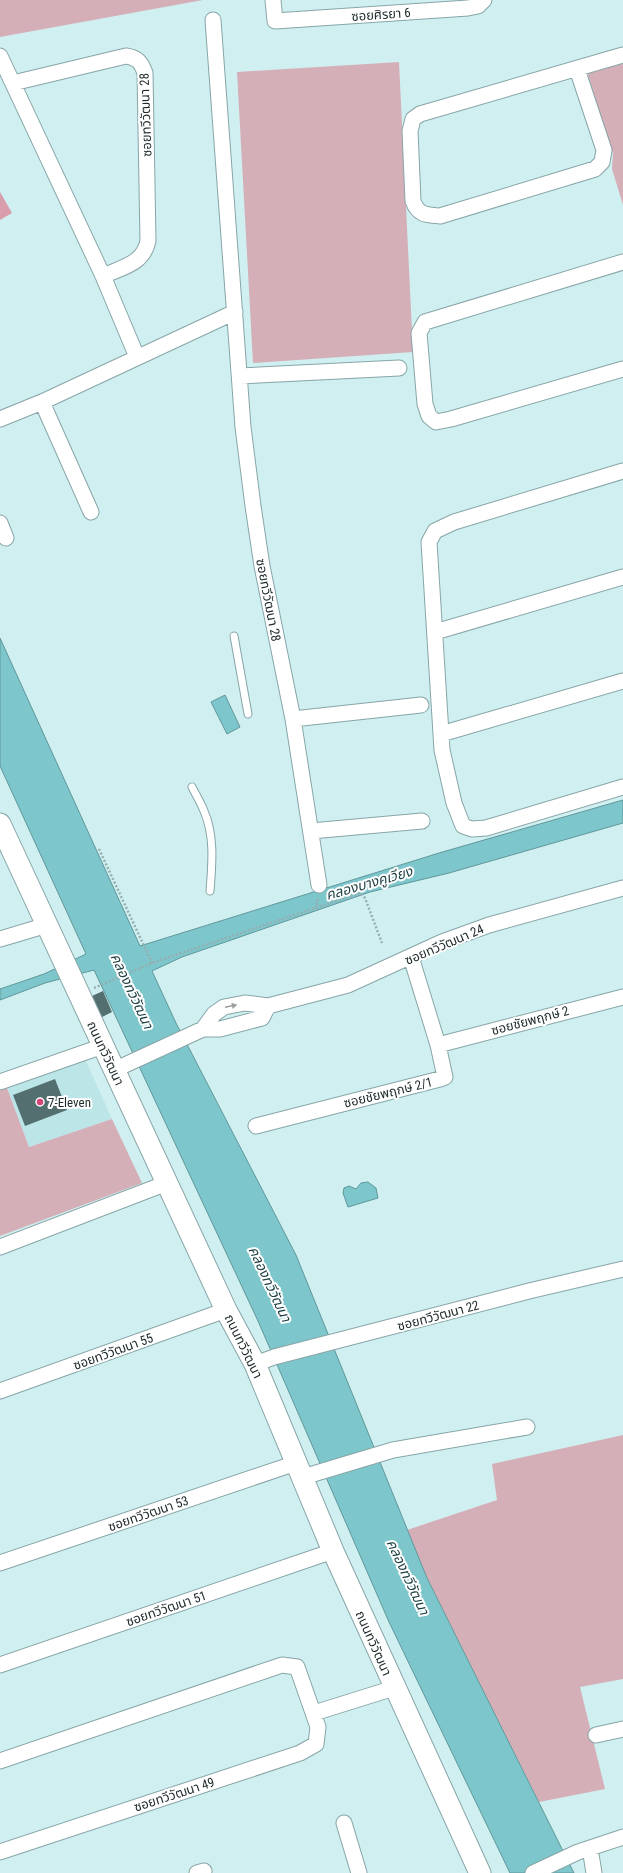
<svg xmlns="http://www.w3.org/2000/svg" width="623" height="1873" viewBox="0 0 623 1873" font-family="'Roboto Condensed','Noto Sans Thai',sans-serif">
	<style>
		.built { fill: #bce5e8 }
		.green { fill: #d5afb7 }
		.forest { fill: #d99dab }
		.water { fill: #7dc6cb; stroke: #60979a }
		.building { fill: #536f70 }
		.lines { fill: none; stroke-linecap: round; stroke-linejoin: round }
		.lane-casing { stroke: #87a5a7; stroke-width: 9 }
		.street-casing { stroke: #87a5a7; stroke-width: 17 }
		.secondary-casing { stroke: #87a5a7; stroke-width: 23 }
		.path { stroke: #95aeaf; stroke-width: 2.5; stroke-dasharray: 2 2; stroke-linecap: butt }
		.lane { stroke: #fff; stroke-width: 7 }
		.street { stroke: #fff; stroke-width: 15 }
		.secondary { stroke: #fff; stroke-width: 21 }
		.oneway { fill: #999e9f }
		.poi-dot { fill: #d24574; stroke: #fff; stroke-width: 1.5 }
		.labels { text-anchor: middle; stroke-width: 4; stroke-linejoin: round; paint-order: stroke }
		.street-label { font-size: 13px; fill: #1c2829; stroke: #fff }
		.poi-label { font-size: 13px; fill: #1c2829; stroke: #fff; text-anchor: start }
		.water-label { font-size: 14px; font-style: italic; fill: #1e4144; stroke: #fff }
	</style>
	<rect width="100%" height="100%" fill="#d0eff1"/>
	<path class="built" d="M84,1057L112,1119L29,1147L7,1088Z"/>
	<path class="green" d="M0,0H203L0,37Z
		M623,61V205L612,169L613,154L587,72Z
		M399,62L413,352L253,363L237,72Z
		M7,1088L29,1147L112,1119L142,1183L0,1236V1090Z
		M623,1435V1679L580,1687L605,1789L539,1802L427,1578L407,1530L497,1500L492,1464Z"/>
	<path class="forest" d="M0,192L12,213L0,220Z"/>
	<path class="water" d="M0,638L140,946L439,853L623,800V823L449,873L370,892L182,957L152,971L176,1023L296,1255L427,1578L574,1873H510L389,1622L258,1321L94,970L45,983L0,1000V989L44,974L86,954L0,766Z
		M225,695L240,727L227,734L211,702Z
		M368,1182L376,1188L378,1198L348,1207L343,1193L344,1188L349,1186L356,1189L361,1183Z"/>
	<path class="building" d="M103,991L112,1012L102,1017L92,996Z
		M55,1079L67,1110L25,1126L13,1095Z"/>
	<g class="lines">
		<g class="lane-casing">
			<path id="lane" d="M234,636L248,714
				M192,787C196,795 201,803 204,811C215,836 212,865 210,891"/>
		</g>
		<g class="street-casing">
			<path id="street" d="M273,0L275,21L468,8L478,6L484,0
				M213,20L243,427L253,506L262,566L293,719L319,885
				M0,56L103,276L137,357
				M577,69L604,150L602,162L595,169L440,216C426,215 418,215 413,201L410,131L413,119L420,114L623,55
				M13,83L126,56C138,58 141,62 145,73L148,241C143,264 123,267 103,276
				M623,262L425,322L419,333L425,404L429,416L436,422L451,419L623,369
				M240,376L399,368
				M42,402L91,512
				M0,419L42,402L235,312
				M623,471L454,522L435,531L429,542L442,750L454,803L463,826L472,829L486,828L623,787
				M0,523L6,538
				M435,632L623,577
				M293,719L421,705
				M441,734L623,681
				M311,831L422,821
				M0,939L47,925
				M203,1029L214,1014L224,1007L245,1003L268,1006L348,985L442,942L489,925L623,888
				M438,1045L623,997
				M114,1070L203,1029H220L262,1018L268,1006
				M0,1082L103,1046
				M256,1126L440,1079L445,1077L438,1045L411,957
				M0,1247L167,1183
				M255,1364L274,1357L529,1291L623,1269
				M0,1391L226,1310
				M303,1477L393,1450L527,1427
				M0,1563L296,1463
				M0,1665L333,1551
				M314,1713L394,1688
				M596,1735L623,1729
				M0,1761L282,1665L297,1667L318,1727L316,1744L300,1753L0,1852
				M344,1823L359,1873
				M590,1848L594,1873
				M197,1873L204,1871
				M533,1873L578,1852L623,1837"/>
		</g>
		<g class="secondary-casing">
			<path id="secondary" d="M0,824L226,1310L255,1364L333,1551L480,1873"/>
		</g>
		<path class="path" d="M99,849L152,963
			M316,909L318,898
			M94,988L152,963L360,893L365,898L382,943"/>
		<use href="#lane" class="lane"/>
		<use href="#street" class="street"/>
		<use href="#secondary" class="secondary"/>
	</g>
	<defs><path id="oneway-solid" d="M-6-.8H1V-3.2L6.5 0L1 3.2V.8H-6Z"/></defs>
	<use class="oneway" href="#oneway-solid" transform="translate(231 1006) rotate(-12)"/>
	<circle class="poi-dot" cx="40" cy="1102" r="4"/>
	<g class="labels">
		<g class="street-label">
			<text transform="translate(381 14) rotate(-4)" y="5">ซอยศิรยา 6</text>
			<text transform="translate(145 115) rotate(-92)" y="5">ซอยทวีวัฒนา 28</text>
			<text transform="translate(269 600) rotate(79)" y="5">ซอยทวีวัฒนา 28</text>
			<text transform="translate(444 944) rotate(-23)" y="5">ซอยทวีวัฒนา 24</text>
			<text transform="translate(530 1020) rotate(-15)" y="5">ซอยชัยพฤกษ์ 2</text>
			<text transform="translate(106 1053) rotate(65)" y="5">ถนนทวีวัฒนา</text>
			<text transform="translate(388 1092) rotate(-14)" y="5">ซอยชัยพฤกษ์ 2/1</text>
			<text transform="translate(438 1315) rotate(-15)" y="5">ซอยทวีวัฒนา 22</text>
			<text transform="translate(244 1346) rotate(64)" y="5">ถนนทวีวัฒนา</text>
			<text transform="translate(113 1351) rotate(-20)" y="5">ซอยทวีวัฒนา 55</text>
			<text transform="translate(148 1513) rotate(-19)" y="5">ซอยทวีวัฒนา 53</text>
			<text transform="translate(166 1608) rotate(-19)" y="5">ซอยทวีวัฒนา 51</text>
			<text transform="translate(374 1643) rotate(66)" y="5">ถนนทวีวัฒนา</text>
			<text transform="translate(174 1794) rotate(-18)" y="5">ซอยทวีวัฒนา 49</text>
		</g>
		<g class="poi-label">
			<text x="48" y="1107">7-Eleven</text>
		</g>
		<g class="water-label">
			<text transform="translate(369 883) rotate(-16)" y="5">คลองบางคูเวียง</text>
			<text transform="translate(132 991) rotate(65)" y="5">คลองทวีวัฒนา</text>
			<text transform="translate(270 1284) rotate(65)" y="5">คลองทวีวัฒนา</text>
			<text transform="translate(408 1577) rotate(65)" y="5">คลองทวีวัฒนา</text>
		</g>
	</g>
</svg>
